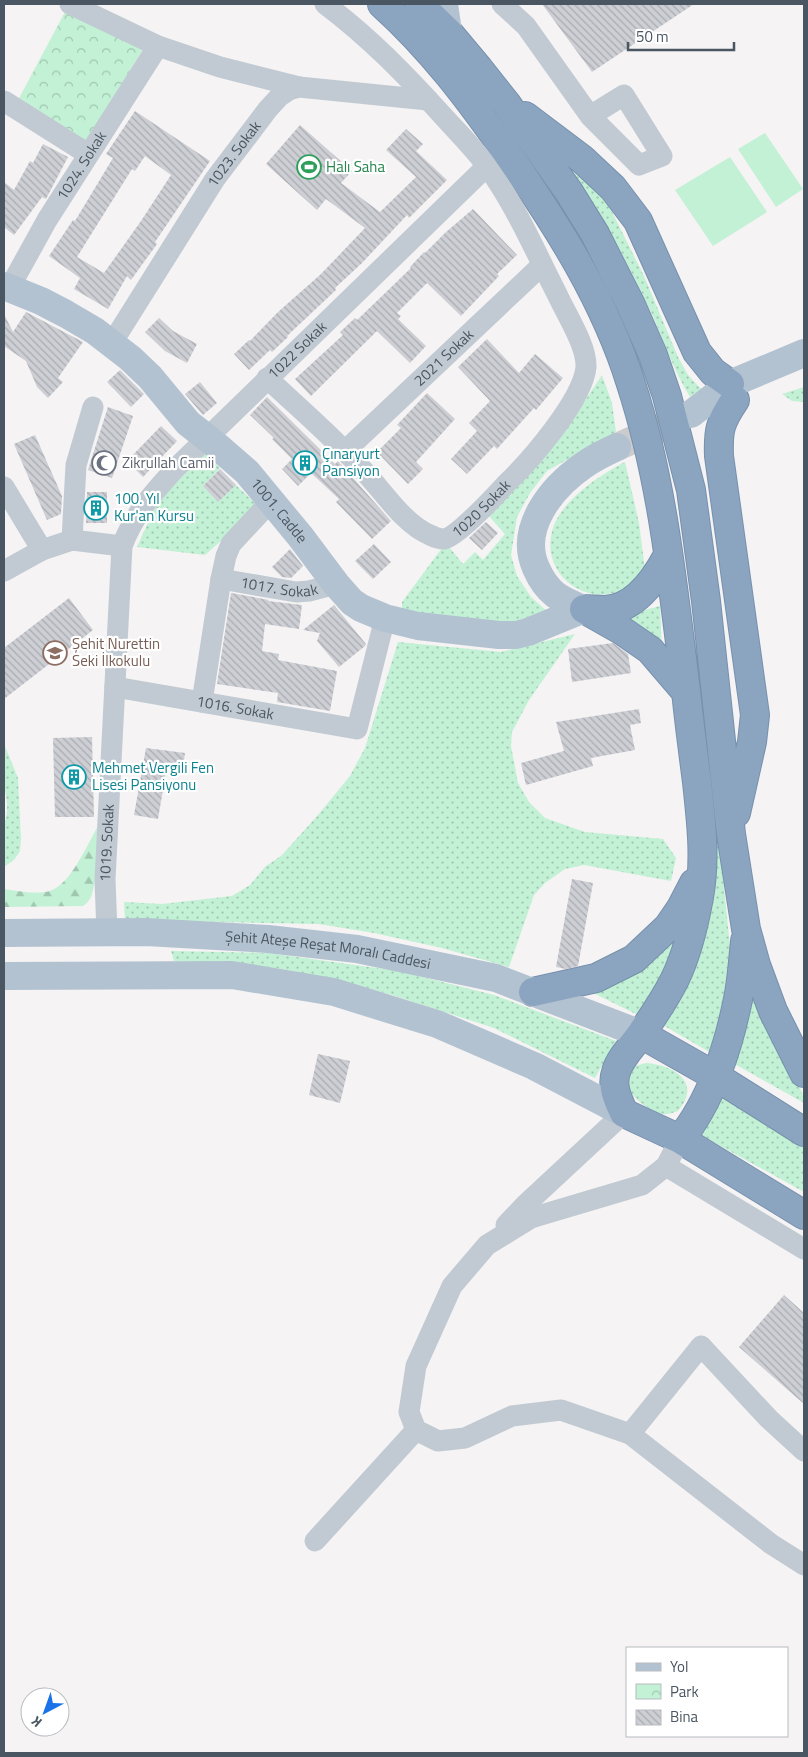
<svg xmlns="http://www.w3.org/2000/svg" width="808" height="1757" viewBox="0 0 808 1757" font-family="'Titillium Web',sans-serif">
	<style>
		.grass { fill: url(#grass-dots) }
		.forest { fill: url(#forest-firs) }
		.park { fill: url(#park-crowns) }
		.garden { fill: #c3f1d5 }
		.building { fill: url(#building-back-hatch); fill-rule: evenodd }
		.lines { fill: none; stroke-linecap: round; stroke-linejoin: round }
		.major-tunnel { stroke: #caccce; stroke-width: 28; stroke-dasharray: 28 14; stroke-linecap: butt }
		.highway-casing { stroke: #7690ad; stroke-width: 30 }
		.minor { stroke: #c1cad2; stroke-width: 21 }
		.major { stroke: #b3c2d1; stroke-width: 28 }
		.highway { stroke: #8ba5c1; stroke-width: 28 }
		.labels { text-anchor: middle; stroke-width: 4.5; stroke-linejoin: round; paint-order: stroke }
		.street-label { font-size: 15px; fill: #4a5661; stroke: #fff }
		.leisure-label { font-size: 15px; fill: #27864d; stroke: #fff; text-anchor: start }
		.culture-label { font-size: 15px; fill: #0d838f; stroke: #fff; text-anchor: start }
		.worship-label { font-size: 15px; fill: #5b616d; stroke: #fff; text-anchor: start }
		.education-label { font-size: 15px; fill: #785e54; stroke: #fff; text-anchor: start }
	</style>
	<defs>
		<pattern id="grass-dots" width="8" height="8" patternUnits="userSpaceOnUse" patternTransform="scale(1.25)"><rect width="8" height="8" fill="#c3f1d5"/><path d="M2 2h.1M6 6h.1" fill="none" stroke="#a0c6b0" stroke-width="1.8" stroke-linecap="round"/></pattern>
		<pattern id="forest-firs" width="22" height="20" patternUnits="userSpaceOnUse" patternTransform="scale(1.25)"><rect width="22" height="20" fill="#c3f1d5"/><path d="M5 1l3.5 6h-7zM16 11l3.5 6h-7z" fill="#a0c6b0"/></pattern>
		<pattern id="park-crowns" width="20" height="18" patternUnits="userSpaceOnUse" patternTransform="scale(1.25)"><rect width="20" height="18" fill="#c3f1d5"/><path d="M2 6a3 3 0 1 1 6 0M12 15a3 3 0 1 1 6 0" fill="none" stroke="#a0c6b0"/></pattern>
		<pattern id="building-back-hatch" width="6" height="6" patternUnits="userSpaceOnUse" patternTransform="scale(1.25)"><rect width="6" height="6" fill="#cdcfd5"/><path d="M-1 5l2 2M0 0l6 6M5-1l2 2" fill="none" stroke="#a8abb0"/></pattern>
	</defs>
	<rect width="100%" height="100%" fill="#f5f3f3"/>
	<path class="grass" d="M569,165L603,197L609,206L644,276L678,357L688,375L701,389L690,397C674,371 665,344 653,316C628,264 602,213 569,165Z
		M602,375L612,403L616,432L547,471L530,493L517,517L511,555L517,576L531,597L549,613L511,622L478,621L402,610V602L442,548L449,547L463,564L475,552L483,560L505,534L487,514L584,402Z
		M804,387L803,402L792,401L782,394Z
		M206,453L220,468L203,486L218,502L236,485L259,507L205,555L137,547L155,507L169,490Z
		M625,462L639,523L645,570C642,574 639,579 635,582C596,615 537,578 553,528C561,501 601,474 625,462Z
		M660,606L662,651L613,618Z
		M575,634L529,700L512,732L511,746L518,783L529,802L545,818L585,832L663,839L676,858L671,881L584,865L565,869L545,883L534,895L509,967L442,948L374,933L319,924L125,920L124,902L162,904L232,896L250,885L265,867L282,855L318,815L350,776L365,748L398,642L501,652Z
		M4,744L18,778L21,839L20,851L14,860L4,867V824C11,808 4,793 4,776C3,766 4,755 4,744Z
		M706,797H715L731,957L730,983L711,1053L661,1024Z
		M669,939L675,942L665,971L656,989L638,1015L585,989Z
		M171,951L268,953L399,971L494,995L616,1041L595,1078L494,1028L392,995L322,977L281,969L242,964L174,961Z
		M751,995L758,997C762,1023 774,1043 786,1066C793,1078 804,1089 804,1103L731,1062Z
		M646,1063C673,1065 703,1082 678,1111C674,1112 670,1114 666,1114C655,1115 628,1097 628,1084C628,1077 632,1071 635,1066Z
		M721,1096L804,1148V1192L699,1134Z"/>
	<path class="forest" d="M98,826C97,843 97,883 91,897C89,901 86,904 83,906L4,907V889C18,891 36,895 50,891C71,884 87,845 98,826Z"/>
	<path class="park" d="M65,12L144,48L85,143L18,100Z"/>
	<path class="garden" d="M765,133L803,189L776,207L738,149Z
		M730,157L767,212L713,246L675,190Z"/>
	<path class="building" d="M542,4H694L592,72Z
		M135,111L210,161L155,242L157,244L131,280L127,276L108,309L74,289L80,278L49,256L73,220L75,221L113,158L106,154ZM145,156L171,175L141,221L104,273L77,257L132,169L135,171Z
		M300,125L352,171L341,183L380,212L416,177L386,150L406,129L423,144L416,151L447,180L409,218L407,215L362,263L335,288L336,290L287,336L288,337L272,352L270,350L249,370L234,354L249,340L250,341L278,312L321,274L365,228L326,199L317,210L266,164Z
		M43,144L68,157L46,199L42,197L14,235L4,227V182L14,190L30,161L33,163Z
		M473,209L517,255L497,274L499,276L461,316L427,283L397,313L401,316L398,319L426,346L410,363L377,331L311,396L295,379L343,335L340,332L355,318L357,320L382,296L411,268L410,267L424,252L425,253L446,232Z
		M26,312L83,342L58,378L63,382L48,398L37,387L26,361L4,346V314L13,332Z
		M159,318L173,331L197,344L187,363L165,351L145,332Z
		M487,339L519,373L535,354L563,378L536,410L534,408L497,449L494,446L467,474L451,459L477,431L469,423L490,401L458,367Z
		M120,370L144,394L131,407L107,382Z
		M200,382L217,403L203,415L185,394Z
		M427,393L455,419L416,462L423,469L408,484L377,452L401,428L397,425Z
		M267,397L335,464L338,461L391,521L372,539L336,502L339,499L311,473L298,486L282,469L292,459L272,439L274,438L250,415Z
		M108,407L133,416L112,478L88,470Z
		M161,426L177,441L143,477L127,461Z
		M35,435L62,496L61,514L47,520L14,444Z
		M220,469L236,485L218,502L203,486Z
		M87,492H107V523H86Z
		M486,522L498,533L482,550L469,538Z
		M374,544L391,562L373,579L355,561Z
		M290,549L303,566L291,578L282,577L272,567Z
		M231,593L269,600L268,601L302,605L299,629L265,624L262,651L279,654L278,660L337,671L330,711L277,702L278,693L217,684Z
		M69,598L93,630L4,699V648Z
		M334,605L366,644L365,646L339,667L317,641L320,633L303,630Z
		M613,643L628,654L631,673L572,682L568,649Z
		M639,709L641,723L630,725L635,750L591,758L593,766L526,785L521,763L564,751L556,722Z
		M92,737L94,817H55L53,738Z
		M146,748L185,753L182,774L166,772L158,819L134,815Z
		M572,879L593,883L578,966L566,969L556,967Z
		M318,1054L350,1061L340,1103L309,1095Z
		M784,1295L804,1313V1404L739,1347Z"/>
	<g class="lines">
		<path class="major-tunnel" d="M617,447L691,414"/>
		<g class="highway-casing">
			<path id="highway" d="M382,4C431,48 470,100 507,153C557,225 605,300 631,384C663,482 673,588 686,691C689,721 693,751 697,782C701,820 706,859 699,897C694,925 687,954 675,979C666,997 654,1015 643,1031C635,1044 620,1057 616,1072C611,1086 618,1100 624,1113L680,1139L804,1215
				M419,4L448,32L479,69L506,103L569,192L595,234L631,305L653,355L667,396L691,490L706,601L731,834L746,929L756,965L773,1011L804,1073
				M525,116L582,159L613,188L638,221L697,352L713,372L730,384
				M735,400C720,422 718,430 719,456L755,715L752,742L736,813
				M584,609L621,630L650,650L686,692
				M584,609C590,609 597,610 604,610C634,610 654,581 667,557
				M533,992L596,978L634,959L668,927L681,908L694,883
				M641,1034L715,1076L804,1132
				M680,1139C711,1102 729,1045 738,999C742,980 743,960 745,941"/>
		</g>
		<g class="minor">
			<path d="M70,4L158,46L220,67L299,87"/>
			<path d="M502,4L526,26L590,116L639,165L662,156L624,95L590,116"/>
			<path d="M4,101L88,154"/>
			<path id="s1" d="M10,287L47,220L158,46"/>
			<path id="s2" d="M112,343L215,179L268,109L280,96L289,90L299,87L428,100"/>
			<path id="s3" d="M267,378C299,408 332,436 361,468C382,489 403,524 430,535C434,537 440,539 444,539C457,537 495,496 506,484C530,461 583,400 586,367C587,346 566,314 557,294C537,255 519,213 494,176C480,154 460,135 443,116C406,75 369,37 325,4"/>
			<path id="s4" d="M345,451L542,265"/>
			<path d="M4,487L42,550"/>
			<path d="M72,540L76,465L93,407"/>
			<path d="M4,571L42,550L72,540L122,546"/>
			<path id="s5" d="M221,579L296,592L309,591L336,584"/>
			<path id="s6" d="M115,687L357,729L385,618"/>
			<path d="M202,702L221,579L226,556L231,544L271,501"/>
			<path id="s7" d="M107,932L105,880L122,546C134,514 153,493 175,469L487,166"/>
			<path d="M680,1139L666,1166L642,1185L531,1218L487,1245L452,1286L416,1366L409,1412L416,1430L438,1441L465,1438L512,1416L561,1410L630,1434L771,1544L804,1565"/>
			<path d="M666,1166L804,1249"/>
			<path d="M506,1225L525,1205L624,1113"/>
			<path d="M630,1434L701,1346L769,1419L804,1451"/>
			<path d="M315,1541L416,1430"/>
		</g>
		<g class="major">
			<path d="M444,4L448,32"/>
			<path id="s8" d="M4,286L41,301L66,314L95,331L130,358L150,377L188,423L216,445L247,472L300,536L336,584L352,602L361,608L385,618L418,626L499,635H516L528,632L584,609"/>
			<path d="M691,414L730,384L804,353"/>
			<path d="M584,609C560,600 547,593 536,568C518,528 552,487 584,465C594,458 606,452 617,447"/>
			<path id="s9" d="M4,933L146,932L268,939L357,949L496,978L641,1034"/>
			<path d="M4,976L232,975L334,992L437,1024L534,1066L624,1113"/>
		</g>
		<use href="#highway" class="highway"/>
	</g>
	<defs>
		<g id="stadium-ring" transform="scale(1.25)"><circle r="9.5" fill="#fff" stroke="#2e9e5b" stroke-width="1.5"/><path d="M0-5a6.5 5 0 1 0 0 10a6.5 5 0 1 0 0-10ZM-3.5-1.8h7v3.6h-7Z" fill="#2e9e5b"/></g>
		<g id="mosque-ring" transform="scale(1.25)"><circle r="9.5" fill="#fff" stroke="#6b7280" stroke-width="1.5"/><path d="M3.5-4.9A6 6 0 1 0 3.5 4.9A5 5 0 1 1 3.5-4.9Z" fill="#6b7280"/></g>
		<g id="building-ring" transform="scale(1.25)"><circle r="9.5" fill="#fff" stroke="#0f9aa8" stroke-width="1.5"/><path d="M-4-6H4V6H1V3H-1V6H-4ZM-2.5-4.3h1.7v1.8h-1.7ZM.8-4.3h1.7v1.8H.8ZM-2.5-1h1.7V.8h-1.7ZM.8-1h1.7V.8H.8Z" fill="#0f9aa8"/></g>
		<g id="school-ring" transform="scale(1.25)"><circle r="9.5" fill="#fff" stroke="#8d6e63" stroke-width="1.5"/><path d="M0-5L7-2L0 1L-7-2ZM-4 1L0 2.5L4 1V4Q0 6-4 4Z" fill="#8d6e63"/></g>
	</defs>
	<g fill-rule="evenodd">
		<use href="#stadium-ring" x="309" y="167"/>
		<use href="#mosque-ring" x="104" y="463"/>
		<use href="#building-ring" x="305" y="463"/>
		<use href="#building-ring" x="96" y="508"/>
		<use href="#school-ring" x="55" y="653"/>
		<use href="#building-ring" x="74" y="777"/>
	</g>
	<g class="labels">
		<g class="street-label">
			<text dy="5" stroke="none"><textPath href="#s2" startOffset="225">1023. Sokak</textPath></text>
			<text dy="5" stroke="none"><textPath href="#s1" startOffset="141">1024. Sokak</textPath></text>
			<text dy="5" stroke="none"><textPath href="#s7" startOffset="651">1022 Sokak</textPath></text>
			<text dy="5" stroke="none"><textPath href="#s4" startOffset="136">2021 Sokak</textPath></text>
			<text dy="5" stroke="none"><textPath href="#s3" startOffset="290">1020 Sokak</textPath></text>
			<text dy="5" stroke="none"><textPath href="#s8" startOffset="360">1001. Cadde</textPath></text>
			<text dy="5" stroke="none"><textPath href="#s5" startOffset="59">1017. Sokak</textPath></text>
			<text dy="5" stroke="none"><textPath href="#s6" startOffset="122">1016. Sokak</textPath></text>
			<text dy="5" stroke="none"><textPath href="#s7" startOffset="89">1019. Sokak</textPath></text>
			<text dy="5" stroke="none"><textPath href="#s9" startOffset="325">Şehit Ateşe Reşat Moralı Caddesi</textPath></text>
		</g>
		<g class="leisure-label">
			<text x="326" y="172">Halı Saha</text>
		</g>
		<g class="culture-label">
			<text x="322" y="459">Çınaryurt<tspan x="322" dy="17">Pansiyon</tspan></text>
			<text x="114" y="504">100. Yıl<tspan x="114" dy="17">Kur'an Kursu</tspan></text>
			<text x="92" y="773">Mehmet Vergili Fen<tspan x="92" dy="17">Lisesi Pansiyonu</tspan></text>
		</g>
		<g class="worship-label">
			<text x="122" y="468">Zikrullah Camii</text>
		</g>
		<g class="education-label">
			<text x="72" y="649">Şehit Nurettin<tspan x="72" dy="17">Seki İlkokulu</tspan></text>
		</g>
	</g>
	<rect width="808" height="1757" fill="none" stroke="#4a5661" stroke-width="10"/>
	<rect x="626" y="1647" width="162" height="90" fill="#ffffff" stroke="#b7bbc0"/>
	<rect x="636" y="1663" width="25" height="8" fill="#b3c2d1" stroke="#b7bbc0"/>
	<text x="670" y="1672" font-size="15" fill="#4a5661">Yol</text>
	<rect x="636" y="1684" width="25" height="15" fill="url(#park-crowns)" stroke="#b7bbc0"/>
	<text x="670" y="1697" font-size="15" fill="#4a5661">Park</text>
	<rect x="636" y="1710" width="25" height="15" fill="url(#building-back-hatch)" stroke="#b7bbc0"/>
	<text x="670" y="1722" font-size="15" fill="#4a5661">Bina</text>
	<g transform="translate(45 1712) rotate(221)"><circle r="24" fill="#ffffff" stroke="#b7bbc0"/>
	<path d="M0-4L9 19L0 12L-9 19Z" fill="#1a73e8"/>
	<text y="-8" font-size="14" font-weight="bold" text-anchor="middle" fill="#4a5661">K</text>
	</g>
	<path d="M628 42v8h106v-8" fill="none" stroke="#4a5661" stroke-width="2.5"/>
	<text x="636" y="42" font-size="15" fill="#4a5661" stroke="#ffffff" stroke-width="4" paint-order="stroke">50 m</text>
</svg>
